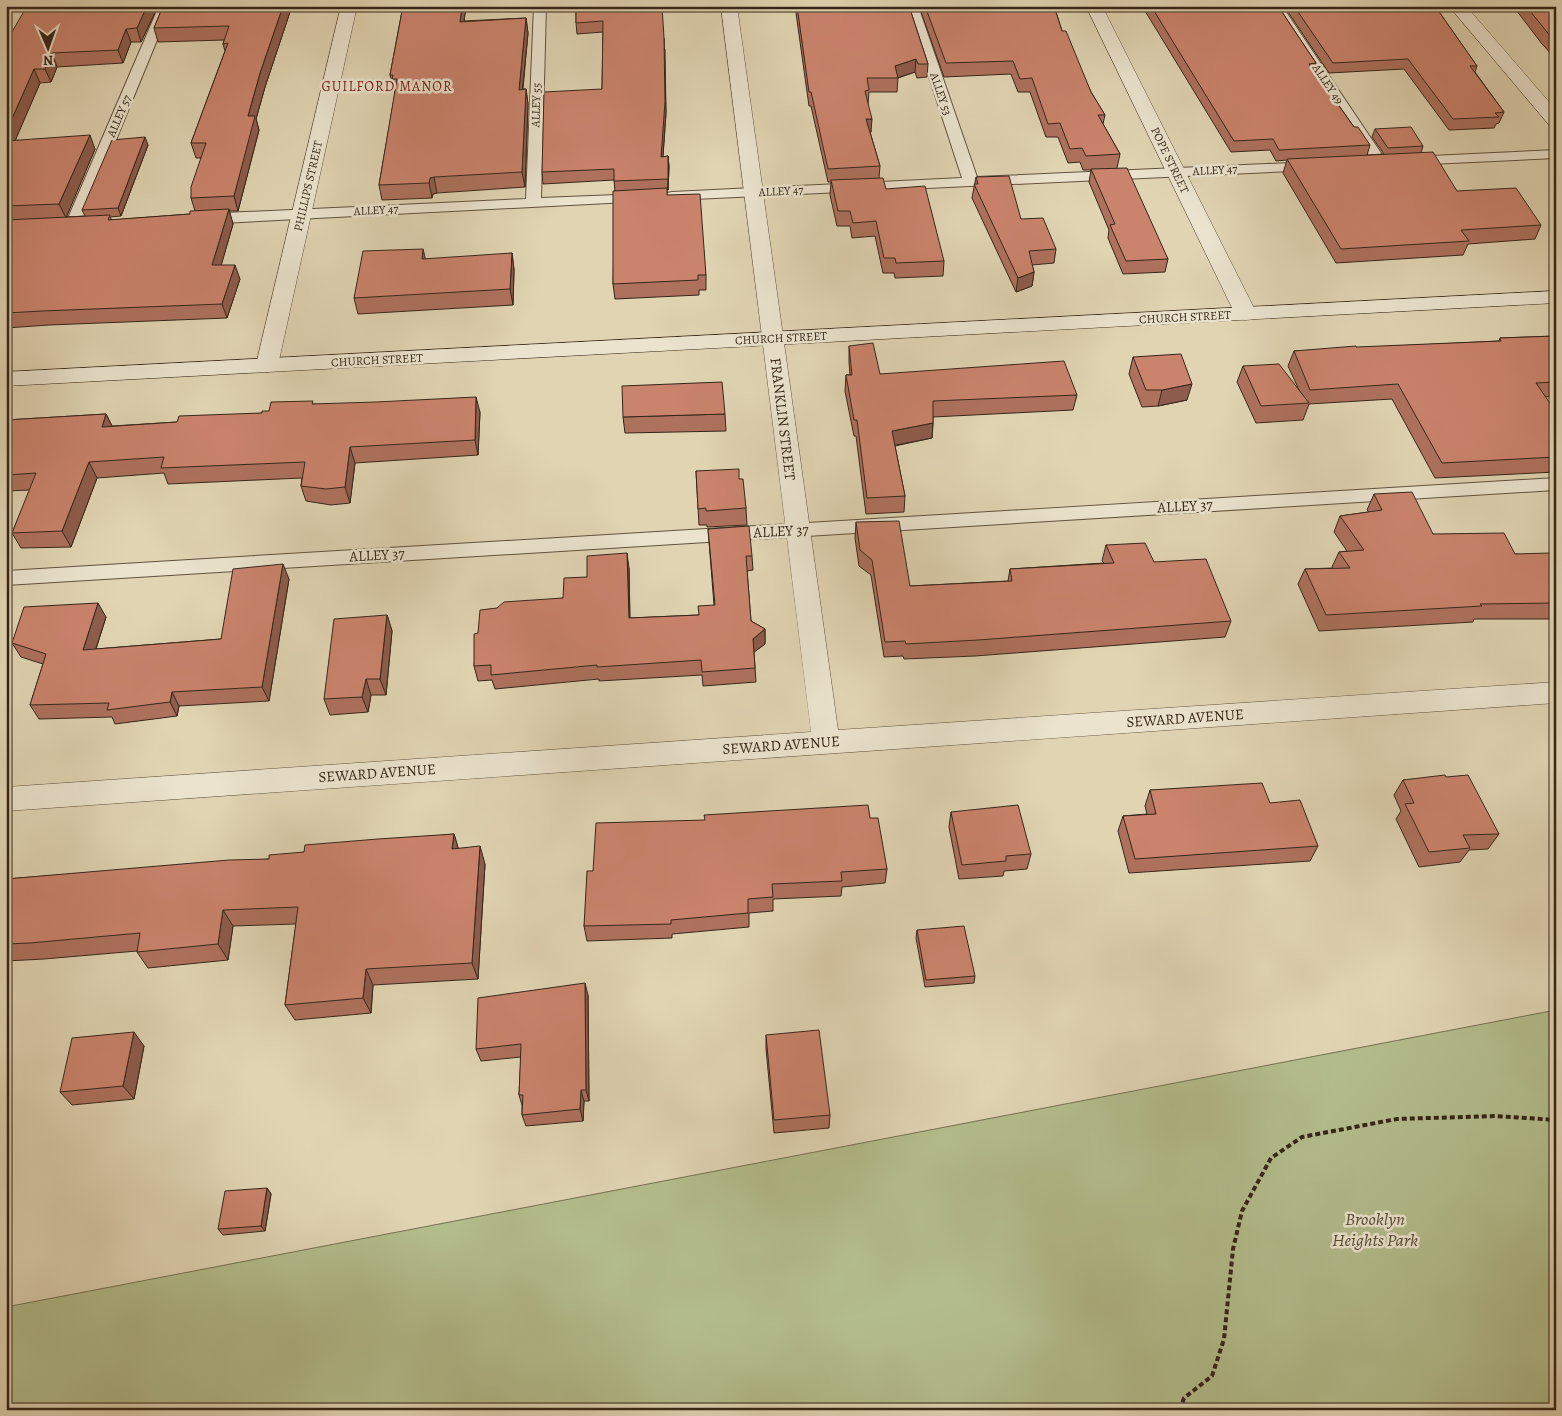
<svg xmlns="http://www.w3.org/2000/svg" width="1562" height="1416" viewBox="0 0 1562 1416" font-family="Alegreya,serif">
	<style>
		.green { fill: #b3bc8c; stroke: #747152 }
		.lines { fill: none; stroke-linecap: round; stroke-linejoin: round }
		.lane-casing { stroke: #60523e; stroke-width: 2 }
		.street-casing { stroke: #60523e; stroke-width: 1 }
		.secondary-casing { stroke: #352617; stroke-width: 1 }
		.path { stroke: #352617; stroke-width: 4; stroke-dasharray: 5 3; stroke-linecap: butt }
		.lane { fill: #ebe3ce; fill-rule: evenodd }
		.street { fill: #ebe3ce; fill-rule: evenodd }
		.secondary { fill: #ebe3ce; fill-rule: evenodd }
		.wall { fill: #ae715e; stroke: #352617 }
		.shaded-wall { fill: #8d5c4c; stroke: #352617 }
		.building { fill: #ca836d; stroke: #352617 }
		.labels { text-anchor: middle; stroke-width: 5; stroke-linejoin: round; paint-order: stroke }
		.far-street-label { font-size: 12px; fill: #352617; stroke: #ebe3ce }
		.far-neighbourhood-label { font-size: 14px; letter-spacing: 1px; fill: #7a1f14; stroke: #ebe3ce }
		.street-label { font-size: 15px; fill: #352617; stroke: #ebe3ce }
		.near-park-label { font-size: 18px; font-style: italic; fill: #544c34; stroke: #ebe3ce }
	</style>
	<rect width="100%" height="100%" fill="#e0d4b3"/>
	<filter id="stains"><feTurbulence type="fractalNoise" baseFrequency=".004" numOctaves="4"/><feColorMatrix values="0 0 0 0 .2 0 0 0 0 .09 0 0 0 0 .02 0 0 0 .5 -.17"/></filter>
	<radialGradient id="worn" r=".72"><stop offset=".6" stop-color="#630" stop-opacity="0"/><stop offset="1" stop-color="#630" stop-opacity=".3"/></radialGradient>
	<path class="green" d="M1556,1010V1410H6V1307Z"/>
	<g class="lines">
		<g class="lane-casing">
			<path id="lane" d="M159,6H171L81,225L78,228H68L65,225Z
				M534,6H546L541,198L642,194L647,195L649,198L647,201L203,224L198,222L195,219L198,216L203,214L526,199Z
				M906,6H918L977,177L1313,162L1318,163L1320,166L1318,169L1313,170L672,200L667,199L665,196L667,193L672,192L962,178Z
				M1270,6H1282L1387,162L1385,165H1375Z
				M1556,150V158L1409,165L1404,164L1402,161L1404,158L1409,157Z
				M1556,478V490L6,585V571Z"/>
		</g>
		<g class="street-casing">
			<path id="street" d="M341,6H357L278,365L275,370L267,372L259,370L256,365Z
				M721,6H737L838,730L1556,682V703L6,811V787L811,732Z
				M1086,6H1102L1257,314L1254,319L1246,320L1238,319L1235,314Z
				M1449,6H1466L1556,110V127L1550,126Z"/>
		</g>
		<g class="secondary-casing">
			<path id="secondary" d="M1556,291V303L6,386V372Z"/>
		</g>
		<path class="path" d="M1180,1410L1184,1398L1212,1376L1224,1339L1233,1249L1242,1211L1271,1158L1302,1137L1397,1119L1495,1116L1556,1120"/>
		<use href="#lane" class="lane"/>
		<use href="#street" class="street"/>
		<use href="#secondary" class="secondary"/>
	</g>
	<path class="wall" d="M158,6L141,42H131L123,63L57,67L51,82L40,83L15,140L95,149L66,217L85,216L82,210L148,145L121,216L110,217L112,220L190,214L195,211L191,198L202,158H196L191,143L225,51L223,44L224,40L158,42L154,28L163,6H292L265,87L256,119L259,130L238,211H229L233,224L221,265L240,279L227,318L49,325L6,328V45Z
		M403,6H466L464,21L526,18L528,33L523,89H526L528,104L525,187L437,193L433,194L432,198L382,200L379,185L395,93L390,75Z
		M576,6L665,49L666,113L663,157L668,156L669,167L668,190H667V195L706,275V290H699V295L615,299L613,284L615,191L614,180L543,184L542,172L602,89L603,32L577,34L576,23Z
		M795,6H909L928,64L927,77L917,78L915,72L898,78L897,92H869L868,104L871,132H870L880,166L879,178L886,189L944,261L943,276L895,278L894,273H883L875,236L852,238L850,226H837L830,195L831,182H828L811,106H809Z
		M919,6H1054L1062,31L1091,92L1105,115L1103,124L1120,154L1117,168L1168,259L1165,272L1123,274L1108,238L1109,230L1089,182L1091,170H1083L1080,162L1068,163L1058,137H1046L1030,92H1018L1011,74L944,77Z
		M1142,6H1278L1316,63L1314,70L1354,127L1370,145L1367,155L1384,154L1372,137L1375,129L1423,146L1421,153L1457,191L1541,225L1535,239L1468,244L1463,255L1336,263L1283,173L1287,160L1276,161L1270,150L1231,152Z
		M1284,6H1435L1477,66L1475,72L1504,112L1499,123L1496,124L1494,128L1449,130L1404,69L1329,73Z
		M1513,6H1556V59L1542,44Z
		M976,177L1021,219L1056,249L1054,263L1032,265L1034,272L1032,286L1016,292L972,198Z
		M512,253L514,270L513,305L358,314L354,298Z
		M1556,336V396L1545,397L1556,412V472L1435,478L1392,399L1309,404L1303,420L1256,423L1237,382L1243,366L1299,390L1288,366L1294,351L1499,341L1500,338Z
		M849,346L880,374L1077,395L1073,410L933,417V423L932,438L895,446L905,496L904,512L866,514L856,436H854L845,391L846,375H850L849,362Z
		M1133,357L1187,400L1158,406L1142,407L1129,374Z
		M314,404L480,412L478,455L355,463L350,503L331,505L306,501L301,486L302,478L168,484L164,473L97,478L71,547L21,548L12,533L30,490L6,491V420L106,414L112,426L177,422L262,413L269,411Z
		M725,414L726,431L625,433L623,417Z
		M696,471L739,479L746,508L747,525L707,527V525H699Z
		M1374,494L1433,534L1515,554L1556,558V619H1474L1473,622L1319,631L1298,584L1305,569L1333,568L1332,567L1339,552L1347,551L1334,532L1340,516L1369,512L1367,510Z
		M856,522L910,586L1008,581L1010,569L1104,563L1102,561L1106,545L1154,562L1231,621L1225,637L975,656L904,659L903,656L884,657L871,575L859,566L855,538Z
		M708,529L752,556L753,570L747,571L751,621L765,629V644L754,652L756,682L703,686L702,675L599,681V679L495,689L492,680L478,681L474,666L478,633L497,608L563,598L587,577L629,568L630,618L698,615L714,605Z
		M289,579L269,701L179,706L177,716L115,724L112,717L39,719L30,705L43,664L21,657L12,643L106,617L96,649L221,639Z
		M387,615L392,631L386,695H371L368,712L330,715L324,699Z
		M1446,777L1499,834L1488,849L1469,850L1460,862L1419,867L1396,819L1401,811L1394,795L1403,780Z
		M1150,790L1270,803L1318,846L1310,861L1129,873L1118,831L1123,816L1147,814L1145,806Z
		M951,812L1031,854L1027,869L1004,871L1003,876L959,879L949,827Z
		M870,818L887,869L885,883L842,887L841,896L773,899V911L749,913V927L672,934V938L587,941L584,926L593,871Z
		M454,834L458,848L485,864L478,979L373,985L371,1013L295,1020L285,1005L296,924L233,926L228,960L148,968L137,952V951L44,959L6,961V879L269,859L304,852Z
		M917,930L975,976L974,983L925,987L916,938Z
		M588,995L589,1101H584L583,1121L526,1126L522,1115V1105L519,1095L521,1057L481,1061L476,1049Z
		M766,1035L830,1115L829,1128L774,1133L766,1049Z
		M144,1046L134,1099L72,1105L60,1092Z
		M267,1188L271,1194L265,1231L223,1235L218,1229Z"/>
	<path class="shaded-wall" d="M147,6H158L141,42L137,28Z
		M283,6H292L265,87L256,119L259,130L238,211L234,196L248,116L260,73Z
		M462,6H466L462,36L460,22Z
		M526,18L528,33L521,104L519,90Z
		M126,29L131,42L123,63L118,50Z
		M664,38L666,113L662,168L661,157Z
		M52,53L57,67L51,82L45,69Z
		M916,59L915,72L897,78L895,66Z
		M34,69L40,83L9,155L6,150V132Z
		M526,89L528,104L525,187L522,172Z
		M866,119H872L871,132L866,133Z
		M90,135L95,149L66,218L59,204Z
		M145,137L148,145L121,216L118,208Z
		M668,156L669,167L668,190Z
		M434,177L437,193L433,194L432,198L429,183L430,178Z
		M229,209L233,224L217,280L212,265Z
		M423,249L427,265L422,259Z
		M512,253L514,270L513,305L510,289Z
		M235,265L240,279L227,318L222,304Z
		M1034,272L1032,286L1016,292L1018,278Z
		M1192,384L1187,400L1158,406L1162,390Z
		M476,397L480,412L478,455L475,440Z
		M106,414L114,430L102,427Z
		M933,423L932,438L891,446L892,431Z
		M350,447L355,463L350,503L345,487Z
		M89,462L97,478L71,547L62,531Z
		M627,553L629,568L630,633L629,618Z
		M283,564L289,579L269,701L262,687Z
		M98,603L106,617L91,664L83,650Z
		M387,615L392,631L386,695L380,679Z
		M765,629V644L753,653V639Z
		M366,679L371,695L368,712L362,697Z
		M172,692L179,706L177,716L170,702Z
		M454,834L459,851L452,849Z
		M480,846L485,864L478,979L472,963Z
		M223,910L233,926L228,960L218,944Z
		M366,969L373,985L371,1013L363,998Z
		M585,983L588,995L589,1101L586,1090Z
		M134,1032L144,1046L134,1099L123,1086Z
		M581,1090L584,1101L583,1121L580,1109Z
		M267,1188L271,1194L265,1231L261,1226Z"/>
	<path class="building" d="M27,6H147L137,28L126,29L118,50L52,53L45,69H34L6,132V45L12,32Z
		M163,6H283L260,73L248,116H255L234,196L191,198V187L206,143H191L228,43L223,44L229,26L154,28Z
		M403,6H462L460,22L526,18L519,90L526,89L522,172L434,177L430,178L429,183L379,185L397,79H392L393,75H390Z
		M576,6H662L664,38L665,102L661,157L668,156V179L614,181V169L542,172L544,92L602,89L603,21L576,23Z
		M797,6H909L928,64H918L916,59L895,66L898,78H867L869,90L865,91L872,119H866L880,166L828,169L811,92H809Z
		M925,6H1054L1062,31H1066L1091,92L1105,115H1098L1120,154L1086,156L1082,148L1070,149L1060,123L1048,124L1032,78L1020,79L1013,61L946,63Z
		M1151,6H1278L1316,63L1309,64L1354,127H1358L1370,145L1279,150L1273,139L1234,141Z
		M1294,6H1435L1477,66H1470L1504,112L1495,113L1499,117L1453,119L1408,59L1333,63Z
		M1526,6H1556V42L1547,32Z
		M1411,127L1423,146L1388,148L1375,129Z
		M90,135L59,204L6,206V141Z
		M145,137L118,208L82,210L112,140Z
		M1433,152L1457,191L1516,188L1541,225L1461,230L1469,241L1341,249L1287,159Z
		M1127,168L1168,259L1126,261L1110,225L1115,224L1091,169Z
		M1009,176L1021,219L1043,218L1056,249L1029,251L1034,272L1018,278L974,184H978L976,177Z
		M883,178L886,189L925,186L944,261L896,263L895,258H884L876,221L853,223L850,211H838L831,180Z
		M667,188V195L700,194L706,275H698V280L613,284V191Z
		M229,209L212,265H235L222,304L42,311L6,313V220L110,215L108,220L190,214V211Z
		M423,249L422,259L512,253L510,289L354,298L363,251Z
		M1556,336V382L1536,383L1556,412V457L1442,463L1398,384L1310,390L1294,351L1356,346V347L1501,341L1500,338Z
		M873,343L880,374L1064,361L1077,395L933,401V423L892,431L905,496L867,498L857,420H854L846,375H852L849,346Z
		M1181,354L1192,384L1162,390H1146L1133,357Z
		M1279,364L1309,403L1261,406L1243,366Z
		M722,382L725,414L623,417L622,386Z
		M476,397L475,440L350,447L345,487L326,489L301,486L305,462L161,468L164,457L89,462L62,531L12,533L36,473L6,475V420L106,414L102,427L177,422L179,416L262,413V411H269L271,402L313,401L312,404L376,402Z
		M739,469V479H743L746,508L706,511V508L698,509L696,471Z
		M1412,492L1433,534L1504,533L1515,554L1550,553L1552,559L1556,558V603L1480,604L1482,606L1326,615L1305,569L1350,568L1339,552L1364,550L1340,516L1382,510L1374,494Z
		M899,521L910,586L1012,581L1010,569L1114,563L1106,545L1145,543L1154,562L1206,559L1231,621L978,640L906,644L905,641L885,642L872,560L860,550L856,522Z
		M749,526L752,556H746L751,621L765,629L753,639L755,668L702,672L701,660L597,667V665L491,675V665L474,666V634L478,633L480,610L497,608L504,602L563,598L564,578L587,577V556L627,553L629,618L699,615L698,606L715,605L708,529Z
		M283,564L262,687L172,692L170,702L107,710L109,703L30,705L46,654L12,643L24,607L98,603L83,650L221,639L233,569Z
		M387,615L380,679H366L362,697L324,699L334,619Z
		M1445,775L1446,777L1468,775L1499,834L1463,835L1470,848L1429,852L1405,804L1414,803L1403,780Z
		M1262,783L1270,803L1300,800L1318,846L1135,859L1123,816L1156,814L1150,790Z
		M868,805L870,818H878L887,869L841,872L842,881L772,884L773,897L748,899V913L671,920V924L584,926L587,871H593L596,823L705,820L704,815Z
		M1018,805L1031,854L1006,856V861L962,865L951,812Z
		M454,834L452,849L480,846L472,963L366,969L363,998L285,1005L298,907L223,910L218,944L137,952L140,933L30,943L6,944V879L229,860L269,859V855L304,852L305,845L378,839Z
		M964,926L975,976L926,980L917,930Z
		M585,983L586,1090H581L580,1109L522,1115L523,1095H519L521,1044L476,1049L478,998Z
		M819,1030L830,1115L774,1120L766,1035Z
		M134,1032L123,1086L60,1092L72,1038Z
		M267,1188L261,1226L218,1229L225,1191Z"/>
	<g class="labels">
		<g class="far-street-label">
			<text transform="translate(1328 84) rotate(56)" y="4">ALLEY 49</text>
			<text transform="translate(941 94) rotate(71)" y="4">ALLEY 53</text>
			<text transform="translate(536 105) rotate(-88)" y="4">ALLEY 55</text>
			<text transform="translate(119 116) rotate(-67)" y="4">ALLEY 57</text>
			<text transform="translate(1170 160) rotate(64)" y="4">POPE STREET</text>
			<text transform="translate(1215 170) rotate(-3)" y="4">ALLEY 47</text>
			<text transform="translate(308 186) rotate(-77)" y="4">PHILLIPS STREET</text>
			<text transform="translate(781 191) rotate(-3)" y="4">ALLEY 47</text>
			<text transform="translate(376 210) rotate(-3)" y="4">ALLEY 47</text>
			<text transform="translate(1185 317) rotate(-3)" y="4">CHURCH STREET</text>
			<text transform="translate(781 338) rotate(-3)" y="4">CHURCH STREET</text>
			<text transform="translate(377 360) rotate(-3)" y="4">CHURCH STREET</text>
		</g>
		<g class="far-neighbourhood-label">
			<text x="387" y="91">GUILFORD MANOR</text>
		</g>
		<g class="street-label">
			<text transform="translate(783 419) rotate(83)" y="5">FRANKLIN STREET</text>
			<text transform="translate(1185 506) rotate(-3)" y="5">ALLEY 37</text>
			<text transform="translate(781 531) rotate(-3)" y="5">ALLEY 37</text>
			<text transform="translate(377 555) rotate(-3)" y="5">ALLEY 37</text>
			<text transform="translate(1185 718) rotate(-4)" y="5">SEWARD AVENUE</text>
			<text transform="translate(781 745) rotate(-4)" y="5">SEWARD AVENUE</text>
			<text transform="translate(377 773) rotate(-4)" y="5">SEWARD AVENUE</text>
		</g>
		<g class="near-park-label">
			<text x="1375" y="1225">Brooklyn<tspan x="1375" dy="21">Heights Park</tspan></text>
		</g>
	</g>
	<rect width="1562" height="1416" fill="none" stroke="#e0d4b3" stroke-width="25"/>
	<rect x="8" y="8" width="1547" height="1401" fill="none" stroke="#352617" stroke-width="2.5"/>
	<rect x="12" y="12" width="1537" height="1391" fill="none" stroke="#352617"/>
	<g transform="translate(48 48) rotate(178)" stroke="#ebe3ce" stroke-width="4" paint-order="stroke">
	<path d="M0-4L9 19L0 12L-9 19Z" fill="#352617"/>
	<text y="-8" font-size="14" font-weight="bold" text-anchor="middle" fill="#352617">N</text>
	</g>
	<rect width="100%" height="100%" filter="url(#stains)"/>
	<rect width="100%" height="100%" fill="url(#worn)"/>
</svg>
